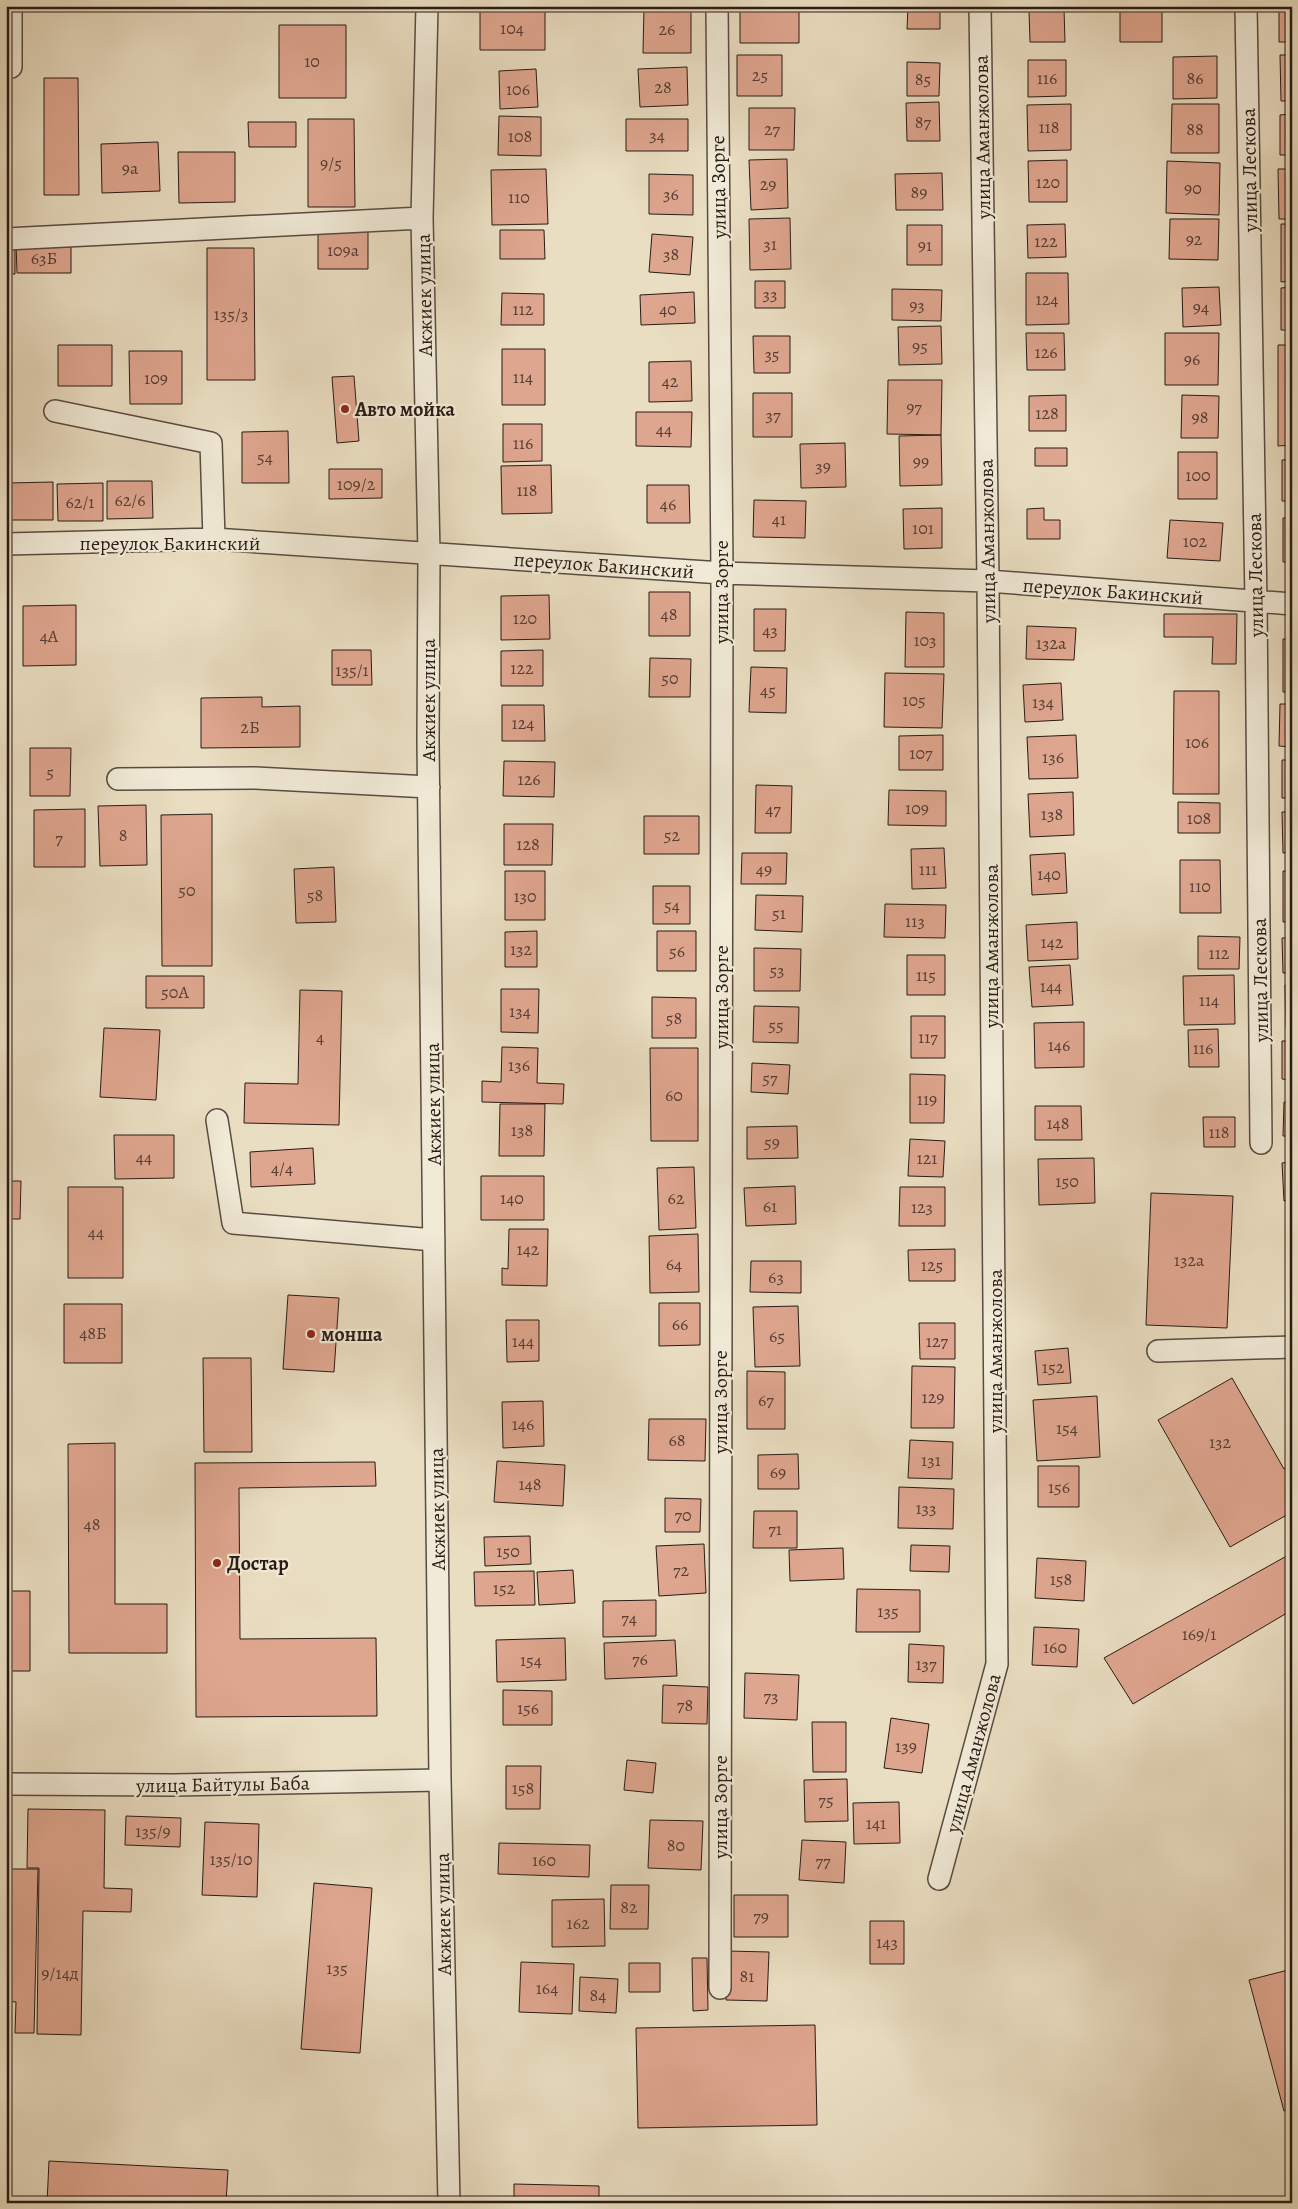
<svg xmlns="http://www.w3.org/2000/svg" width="1298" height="2209" viewBox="0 0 1298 2209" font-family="Alegreya,serif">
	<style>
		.building { fill: #dfa68f; stroke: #291b15 }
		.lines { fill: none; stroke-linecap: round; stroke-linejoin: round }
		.street-casing { stroke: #594c40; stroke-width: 24 }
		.street { stroke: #f1ead7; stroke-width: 21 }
		.poi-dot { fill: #8f2418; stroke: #f1ead7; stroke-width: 2 }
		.labels { text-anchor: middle; stroke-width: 4.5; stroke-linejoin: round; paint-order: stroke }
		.number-label { font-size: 18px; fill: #563e34 }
		.street-label { font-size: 20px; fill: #291b15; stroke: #f1ead7 }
		.poi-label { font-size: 20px; font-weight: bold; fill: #291b15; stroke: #f1ead7; text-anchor: start }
	</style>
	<rect width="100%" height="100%" fill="#eadec2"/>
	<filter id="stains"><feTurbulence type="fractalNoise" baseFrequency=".004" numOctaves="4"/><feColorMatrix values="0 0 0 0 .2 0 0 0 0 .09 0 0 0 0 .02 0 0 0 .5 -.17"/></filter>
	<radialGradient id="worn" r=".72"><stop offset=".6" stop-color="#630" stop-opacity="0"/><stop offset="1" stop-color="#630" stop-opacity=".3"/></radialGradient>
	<path class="building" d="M480,6H545V50H480Z
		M644,6H691V53H643Z
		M740,6H799V43H740Z
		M908,6H940V29H907Z
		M1120,6H1162V42H1120Z
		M1279,6H1292V42H1279Z
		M1064,9L1065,42H1030L1029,10Z
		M279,25H346V98H279Z
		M737,55H782V96H737Z
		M1280,55H1292V101H1281Z
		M1217,56V98L1173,99V57Z
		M1028,60H1066V96L1028,97Z
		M907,62L940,63L939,96H907Z
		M687,67L688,105L640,107L638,69Z
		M536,69L538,107L500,109L499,71Z
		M44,78H78L79,195H44Z
		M939,102L940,141H907L906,103Z
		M1071,104V150L1028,151L1027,105Z
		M1172,104H1219V153H1171Z
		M749,108H795L794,150H749Z
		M1292,114V155H1280V115Z
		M499,116L541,117V156L498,155Z
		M308,119H354L355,207H308Z
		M626,119H688V151H626Z
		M248,122H296V147H249Z
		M158,142L160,191L102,193L101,144Z
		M6,150H7V202H6Z
		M178,152H235V202L179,203Z
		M787,159L788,208L751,210L749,160Z
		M1067,160V202H1029L1028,161Z
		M1167,161L1220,163L1219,215L1166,213Z
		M546,169L548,224L492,225L491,170Z
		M1278,169H1292V219H1279Z
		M942,173L943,210H896L895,174Z
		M649,174L693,175V215L649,214Z
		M790,218L791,269L750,270L749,219Z
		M1170,219H1219L1218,260L1169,259Z
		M1065,224L1066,257L1028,258L1027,225Z
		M1281,224H1292V281L1281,282Z
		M907,225H942V265H907Z
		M500,230H544L545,259H500Z
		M318,231H368V269H318Z
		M652,234L693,237L690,275L649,272Z
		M16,243H71V273H17Z
		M6,244H15V274H6Z
		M207,248H254L255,380H207Z
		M1026,273H1068L1069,324L1026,325Z
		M755,281H785V308H755Z
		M1219,287L1221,325L1183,327L1182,288Z
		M1292,287V330H1281V288Z
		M892,289L942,290L941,321L892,320Z
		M694,292L695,323L641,325L640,295Z
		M502,293L544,294V325H501Z
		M941,326L942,364L899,365L898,327Z
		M1026,333H1064L1065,370H1027Z
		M1165,333H1219L1218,385H1165Z
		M753,336H790V373H754Z
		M58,345H112V386H58Z
		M1278,345H1292V445L1278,446Z
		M502,349H545V405H502Z
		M129,351H182V404H130Z
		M691,361L692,401L649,402V362Z
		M354,376L359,441L337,443L332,377Z
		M888,380H942L941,435L887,434Z
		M753,393H792V437H753Z
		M1066,395V431H1029V396Z
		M1182,395L1219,396L1218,438H1181Z
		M636,412H692L691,447L636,446Z
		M503,424H542V461L503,462Z
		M288,431L289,483H242V432Z
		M941,435L942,485L900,486L899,436Z
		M845,443L846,487L801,488L800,444Z
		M1035,448H1067V466H1035Z
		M1178,452H1217V499H1178Z
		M1292,459V501H1282V460Z
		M551,465L552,513L502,514L501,466Z
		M329,469H382V498L329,499Z
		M107,481H152L153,518L107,519Z
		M53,482V520H8V483Z
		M103,483V521H58L57,484Z
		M647,485H689L690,523H647Z
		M754,500L806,501L805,538L753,537Z
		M942,508V548L904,549L903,509Z
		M1044,508V520H1060V539H1027V509Z
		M1283,518H1292V562H1283Z
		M1170,520L1223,523L1220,561L1167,558Z
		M649,592H690V636H649Z
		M549,595L550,639L501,640V596Z
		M76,605V665L23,666V606Z
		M754,609H786L785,651H754Z
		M906,612L944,613V667H905Z
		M1164,614H1237L1236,664H1212L1213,637H1164Z
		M1027,626L1076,628L1074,660L1026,659Z
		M1283,639H1292V692H1283Z
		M332,650H371L372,685H332Z
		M543,650V686H501V651Z
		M650,658L691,659L690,697H649Z
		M751,667L787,668L786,713L749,712Z
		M885,673L944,674L942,728L884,727Z
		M1061,683L1063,720L1025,722L1023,685Z
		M1174,691H1219V794H1173Z
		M262,697V707L300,706V747L201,748V698Z
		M1280,704H1292V747L1279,746Z
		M502,705H544L545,741H502Z
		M943,735V770H899V736Z
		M1076,735L1078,778L1029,779L1027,737Z
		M30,748H71L70,796H30Z
		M1282,760H1292V798H1282Z
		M504,761L555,762L554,797L503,796Z
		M756,785L792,786L791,833H755Z
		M889,790L946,791V826L888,825Z
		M1073,792L1074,835L1030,837L1028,794Z
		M1178,802L1220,803V833H1178Z
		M146,805L147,865L100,866L98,806Z
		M85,809V867H34V810Z
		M1282,812H1292V852L1283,853Z
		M212,814V966H162L161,815Z
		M644,816H699V854H644Z
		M504,824H553L552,865H504Z
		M944,848L946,888L912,889L911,849Z
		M742,853H787L786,884H741Z
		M1065,853L1067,893L1032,895L1030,855Z
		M1180,860H1220L1221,913H1180Z
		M334,867L336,922L296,923L294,869Z
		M505,871H545V920H505Z
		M1283,871H1292V922H1283Z
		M653,886H690V924H653Z
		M756,895L803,896L802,932L755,930Z
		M885,904L946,905L945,938L884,937Z
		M1077,922L1078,959L1028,961L1026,925Z
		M537,931V967H505V932Z
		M657,931H696V971H657Z
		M1198,936L1240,937L1239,969H1198Z
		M1282,938H1292V973H1283Z
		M754,948L801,949L800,991H754Z
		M907,955H945V995H907Z
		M1070,965L1073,1005L1032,1007L1029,967Z
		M1234,975L1235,1024L1184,1025L1183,976Z
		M146,976H204V1008H146Z
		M1285,985H1292V1028H1286Z
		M501,989H539L538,1033L501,1032Z
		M300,990L342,991L339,1125L244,1123L245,1083L298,1084Z
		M652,997L696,998V1038H652Z
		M754,1006L799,1007L798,1043L753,1042Z
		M911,1016H945V1058H911Z
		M1084,1022V1067L1035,1068L1034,1023Z
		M104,1028L160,1030L156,1100L100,1097Z
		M1218,1029L1219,1067H1189L1188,1030Z
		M1282,1041H1292V1080L1282,1079Z
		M502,1047L538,1048L537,1083L564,1084L563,1104L482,1102V1081L501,1082Z
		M650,1048H698V1141H651Z
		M752,1063L790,1065L788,1094L751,1092Z
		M910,1074L945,1075L944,1123H910Z
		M1284,1102H1292V1136H1283Z
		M500,1104H545L544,1156H499Z
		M1035,1106H1081L1082,1140H1035Z
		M1203,1117H1235V1147H1204Z
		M797,1126L798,1158L747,1159V1127Z
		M114,1135H174V1178L115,1179Z
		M910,1139L945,1141L943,1177L908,1176Z
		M313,1148L315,1184L251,1187L250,1152Z
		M1094,1158L1095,1203L1039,1205L1038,1159Z
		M1292,1162V1200L1284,1201L1282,1163Z
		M694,1167L696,1228L659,1230L657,1168Z
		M481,1176H544V1220H481Z
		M6,1181H21L20,1219H6Z
		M795,1186L796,1224L746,1226L744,1188Z
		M68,1187H123V1278H68Z
		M900,1187H945V1226H899Z
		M1151,1193L1233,1196L1227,1328L1146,1325Z
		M509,1229H548L547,1286L502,1285V1268L508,1269Z
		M698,1234L699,1292L650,1293L649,1236Z
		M955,1249V1281H909L908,1250Z
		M751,1261H801V1293L750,1292Z
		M288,1295L339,1298L334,1372L283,1369Z
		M659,1303H700V1345L659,1346Z
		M64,1304H122V1363H64Z
		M798,1306L800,1366L755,1367L753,1307Z
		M506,1320H539V1361L507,1362Z
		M919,1323H955V1359H920Z
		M1068,1348L1071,1383L1038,1385L1035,1351Z
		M203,1358H251L252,1452H204Z
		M912,1366L955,1367L954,1428H911Z
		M747,1371L785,1372V1429H747Z
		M1232,1378L1284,1469L1292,1464V1512L1230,1547L1158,1420Z
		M1097,1396L1100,1457L1037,1461L1033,1400Z
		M543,1401L544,1446L503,1448L502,1402Z
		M649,1419H706L705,1461L648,1460Z
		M910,1440L953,1442L952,1479L908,1478Z
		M115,1443V1604H167V1653H69L68,1444Z
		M798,1454L799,1489H758V1455Z
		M497,1461L565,1465L563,1506L494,1502Z
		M375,1462L376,1486L239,1488L240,1639L376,1638L377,1716L196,1717L195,1463Z
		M1038,1466H1079V1507H1038Z
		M899,1487L954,1489L953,1529L898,1528Z
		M665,1498L701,1499L700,1532H665Z
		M754,1511H797V1548H753Z
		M530,1536L531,1564L485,1566L484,1537Z
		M704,1544L706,1593L659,1596L656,1546Z
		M911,1545L950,1546L949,1572L910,1571Z
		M843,1548L844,1579L790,1581L789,1550Z
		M1292,1553V1610L1133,1704L1104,1658Z
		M1037,1558L1086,1561L1084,1601L1035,1598Z
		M573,1570L575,1603L539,1605L537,1572Z
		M534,1571L535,1605L475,1606L474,1572Z
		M857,1589L920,1590V1632H856Z
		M6,1591H30V1671H6Z
		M656,1600V1636L603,1637V1601Z
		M1034,1627L1079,1629L1077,1667L1032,1665Z
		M565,1638L566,1680L497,1682L496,1640Z
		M675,1640L677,1676L605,1679L604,1643Z
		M909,1644L944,1646L943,1683L908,1682Z
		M745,1673L799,1675L797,1720L744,1718Z
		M663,1685L708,1687L707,1724L662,1723Z
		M503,1690L552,1691V1725H503Z
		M891,1718L929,1724L922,1773L884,1768Z
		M812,1722H846V1772H813Z
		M627,1760L656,1763L653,1793L624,1790Z
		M506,1766H541L540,1809H506Z
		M847,1779L848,1821L805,1822L804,1780Z
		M899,1802L900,1843L854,1844L853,1803Z
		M28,1809L105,1810L104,1888L132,1889L131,1912L83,1911L81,2035L37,2034L39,1868H27Z
		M126,1816L181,1818L180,1847L125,1845Z
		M650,1820L703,1821L701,1870L648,1868Z
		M205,1822L259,1824L257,1897L202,1895Z
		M802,1840L846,1842L844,1883L799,1880Z
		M499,1843L590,1845L589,1877L498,1874Z
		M6,1869H38L34,2033H15L16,2002L6,2001Z
		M314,1883L372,1888L360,2053L301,2049Z
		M611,1885H649L648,1929H610Z
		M734,1895H788V1937H734Z
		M604,1899L605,1946L552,1947V1900Z
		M870,1921H904V1964H870Z
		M727,1951L769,1952L767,2001L726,2000Z
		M692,1958H707L708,2010L693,2011Z
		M521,1962L574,1964L572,2014L519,2012Z
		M629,1963H660V1992H629Z
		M1292,1969V2109L1284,2111L1249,1980Z
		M580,1977L618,1979L616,2013L579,2011Z
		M815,2025L817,2125L638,2128L636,2028Z
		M49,2161L228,2170L226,2203H47Z
		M514,2184L599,2186V2203H514Z"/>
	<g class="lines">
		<g class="street-casing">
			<path id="street" d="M11,6V67
				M427,6L422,218L429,554L428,741L440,1780L449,2203
				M717,6L722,573L720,1988
				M1246,6L1256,602L1261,1143
				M6,239L422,218
				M55,411L211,443L214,539
				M6,544L214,539L722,573L988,581L1292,604
				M118,779L255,778L429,787
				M217,1120L233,1223L434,1240
				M1158,1351L1292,1347
				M6,1784L173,1785L440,1780
				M939,1879L997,1664L988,581L980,6"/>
		</g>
		<use href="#street" class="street"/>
	</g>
	<g class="poi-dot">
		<circle cx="345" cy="409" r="5"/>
		<circle cx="311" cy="1334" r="5"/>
		<circle cx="217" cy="1563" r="5"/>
	</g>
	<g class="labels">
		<g class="number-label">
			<text x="512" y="34">104</text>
			<text x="667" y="35">26</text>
			<text x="312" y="67">10</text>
			<text x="760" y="81">25</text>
			<text x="1047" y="84">116</text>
			<text x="1195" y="84">86</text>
			<text x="923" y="85">85</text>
			<text x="663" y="93">28</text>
			<text x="518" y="95">106</text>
			<text x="923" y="128">87</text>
			<text x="1049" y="133">118</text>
			<text x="772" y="135">27</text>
			<text x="1195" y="135">88</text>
			<text x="657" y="141">34</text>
			<text x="520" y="142">108</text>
			<text x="331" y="169">9/5</text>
			<text x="130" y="174">9а</text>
			<text x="1048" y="188">120</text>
			<text x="768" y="190">29</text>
			<text x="1193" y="194">90</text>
			<text x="919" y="198">89</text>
			<text x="671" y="200">36</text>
			<text x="519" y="203">110</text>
			<text x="1194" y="245">92</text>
			<text x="1046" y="247">122</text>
			<text x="770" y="250">31</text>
			<text x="925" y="251">91</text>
			<text x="343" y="256">109а</text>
			<text x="671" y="260">38</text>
			<text x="44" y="264">63Б</text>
			<text x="770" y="300">33</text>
			<text x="1047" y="305">124</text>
			<text x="917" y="311">93</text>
			<text x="1201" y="313">94</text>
			<text x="523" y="315">112</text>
			<text x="668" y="315">40</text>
			<text x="231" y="320">135/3</text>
			<text x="920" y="352">95</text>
			<text x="1046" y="358">126</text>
			<text x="772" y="360">35</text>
			<text x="1192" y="365">96</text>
			<text x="523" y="383">114</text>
			<text x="156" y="384">109</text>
			<text x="670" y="387">42</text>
			<text x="914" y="413">97</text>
			<text x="1047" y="419">128</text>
			<text x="773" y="421">37</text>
			<text x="1200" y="423">98</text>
			<text x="664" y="435">44</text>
			<text x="523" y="449">116</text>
			<text x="265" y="463">54</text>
			<text x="921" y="467">99</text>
			<text x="823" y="472">39</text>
			<text x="1198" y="481">100</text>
			<text x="356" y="490">109/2</text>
			<text x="527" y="496">118</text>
			<text x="130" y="506">62/6</text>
			<text x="80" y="508">62/1</text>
			<text x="668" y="510">46</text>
			<text x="779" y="525">41</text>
			<text x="923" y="534">101</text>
			<text x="1195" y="547">102</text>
			<text x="669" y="620">48</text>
			<text x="525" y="624">120</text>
			<text x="770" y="636">43</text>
			<text x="49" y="642">4А</text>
			<text x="925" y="646">103</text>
			<text x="1051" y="649">132а</text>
			<text x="522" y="674">122</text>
			<text x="352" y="676">135/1</text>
			<text x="670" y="684">50</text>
			<text x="768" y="696">45</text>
			<text x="914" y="706">105</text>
			<text x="1043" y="708">134</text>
			<text x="523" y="729">124</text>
			<text x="250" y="733">2Б</text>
			<text x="1197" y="748">106</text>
			<text x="921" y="759">107</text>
			<text x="1053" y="763">136</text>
			<text x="50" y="778">5</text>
			<text x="529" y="785">126</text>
			<text x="917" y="814">109</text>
			<text x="773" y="815">47</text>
			<text x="1052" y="820">138</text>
			<text x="1199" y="824">108</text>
			<text x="123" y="841">8</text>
			<text x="672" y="841">52</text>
			<text x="59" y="844">7</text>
			<text x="528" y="850">128</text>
			<text x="764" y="875">49</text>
			<text x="928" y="875">111</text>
			<text x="1049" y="880">140</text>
			<text x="1200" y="892">110</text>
			<text x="187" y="896">50</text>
			<text x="315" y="901">58</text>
			<text x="525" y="902">130</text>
			<text x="672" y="911">54</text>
			<text x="779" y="919">51</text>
			<text x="915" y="927">113</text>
			<text x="1052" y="948">142</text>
			<text x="521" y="955">132</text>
			<text x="677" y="957">56</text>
			<text x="1219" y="959">112</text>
			<text x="777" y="976">53</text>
			<text x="926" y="981">115</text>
			<text x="1051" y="992">144</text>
			<text x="175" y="998">50А</text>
			<text x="1209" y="1006">114</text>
			<text x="520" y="1017">134</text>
			<text x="674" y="1024">58</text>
			<text x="776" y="1031">55</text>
			<text x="320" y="1043">4</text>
			<text x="928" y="1043">117</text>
			<text x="1059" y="1051">146</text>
			<text x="1203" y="1054">116</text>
			<text x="519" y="1071">136</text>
			<text x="770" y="1084">57</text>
			<text x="674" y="1101">60</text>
			<text x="927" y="1105">119</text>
			<text x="1058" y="1129">148</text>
			<text x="522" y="1136">138</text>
			<text x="1219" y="1138">118</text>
			<text x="772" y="1148">59</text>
			<text x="144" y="1163">44</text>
			<text x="927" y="1164">121</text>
			<text x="282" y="1174">4/4</text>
			<text x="1067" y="1187">150</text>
			<text x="512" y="1204">140</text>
			<text x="676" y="1204">62</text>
			<text x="770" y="1212">61</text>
			<text x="922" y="1213">123</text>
			<text x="96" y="1238">44</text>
			<text x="528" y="1255">142</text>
			<text x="1189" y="1266">132а</text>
			<text x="674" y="1270">64</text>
			<text x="932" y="1271">125</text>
			<text x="776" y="1283">63</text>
			<text x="680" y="1330">66</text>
			<text x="93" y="1339">48Б</text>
			<text x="777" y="1342">65</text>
			<text x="523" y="1347">144</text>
			<text x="937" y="1347">127</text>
			<text x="1053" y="1373">152</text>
			<text x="933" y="1403">129</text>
			<text x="766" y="1406">67</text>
			<text x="523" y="1430">146</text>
			<text x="1067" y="1434">154</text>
			<text x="677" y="1446">68</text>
			<text x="1220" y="1448">132</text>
			<text x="931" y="1466">131</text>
			<text x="778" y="1478">69</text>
			<text x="530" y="1490">148</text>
			<text x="1059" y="1493">156</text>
			<text x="926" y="1514">133</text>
			<text x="683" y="1521">70</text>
			<text x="92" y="1530">48</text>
			<text x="775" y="1535">71</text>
			<text x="508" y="1557">150</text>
			<text x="681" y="1576">72</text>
			<text x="1061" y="1585">158</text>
			<text x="504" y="1594">152</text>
			<text x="888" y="1617">135</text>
			<text x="629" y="1624">74</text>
			<text x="1199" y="1640">169/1</text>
			<text x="1055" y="1653">160</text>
			<text x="640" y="1665">76</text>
			<text x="531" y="1666">154</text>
			<text x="926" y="1670">137</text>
			<text x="771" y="1702">73</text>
			<text x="685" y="1711">78</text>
			<text x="528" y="1714">156</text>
			<text x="906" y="1752">139</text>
			<text x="523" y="1794">158</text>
			<text x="826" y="1806">75</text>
			<text x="876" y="1829">141</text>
			<text x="153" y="1837">135/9</text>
			<text x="676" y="1851">80</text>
			<text x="231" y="1865">135/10</text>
			<text x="544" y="1866">160</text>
			<text x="823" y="1867">77</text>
			<text x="629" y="1913">82</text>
			<text x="761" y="1922">79</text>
			<text x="578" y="1929">162</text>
			<text x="887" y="1948">143</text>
			<text x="337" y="1974">135</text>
			<text x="60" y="1979">9/14д</text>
			<text x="747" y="1982">81</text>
			<text x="547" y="1994">164</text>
			<text x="598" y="2001">84</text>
		</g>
		<g class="street-label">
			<text transform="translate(982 137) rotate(-91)" y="7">улица Аманжолова</text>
			<text transform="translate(1249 170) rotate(-91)" y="7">улица Лескова</text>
			<text transform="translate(718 187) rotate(-91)" y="7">улица Зорге</text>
			<text transform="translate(424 295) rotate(-91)" y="7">Акжиек улица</text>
			<text transform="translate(987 541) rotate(-91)" y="7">улица Аманжолова</text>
			<text x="170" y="550">переулок Бакинский</text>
			<text transform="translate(604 565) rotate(4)" y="7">переулок Бакинский</text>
			<text transform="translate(1255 575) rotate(-91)" y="7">улица Лескова</text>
			<text transform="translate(1113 591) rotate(4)" y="7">переулок Бакинский</text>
			<text transform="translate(721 592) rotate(-90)" y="7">улица Зорге</text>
			<text transform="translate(428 700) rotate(-90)" y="7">Акжиек улица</text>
			<text transform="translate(991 946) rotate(-90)" y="7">улица Аманжолова</text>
			<text transform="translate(1260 980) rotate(-91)" y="7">улица Лескова</text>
			<text transform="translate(721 997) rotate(-90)" y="7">улица Зорге</text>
			<text transform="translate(433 1104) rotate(-91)" y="7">Акжиек улица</text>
			<text transform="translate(995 1351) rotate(-90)" y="7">улица Аманжолова</text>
			<text transform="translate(720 1402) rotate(-90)" y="7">улица Зорге</text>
			<text transform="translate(437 1509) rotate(-91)" y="7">Акжиек улица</text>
			<text transform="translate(973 1753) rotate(-75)" y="7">улица Аманжолова</text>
			<text transform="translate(223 1784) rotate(-1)" y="7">улица Байтулы Баба</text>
			<text transform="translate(720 1807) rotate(-90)" y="7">улица Зорге</text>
			<text transform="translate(443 1914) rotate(-91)" y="7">Акжиек улица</text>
		</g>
		<g class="poi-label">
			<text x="355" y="416">Авто мойка</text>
			<text x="321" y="1341">монша</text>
			<text x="227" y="1570">Достар</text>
		</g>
	</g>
	<rect width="1298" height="2209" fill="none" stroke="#eadec2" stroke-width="25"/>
	<rect x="8" y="8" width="1283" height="2194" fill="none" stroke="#291b15" stroke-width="2.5"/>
	<rect x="12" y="12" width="1273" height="2184" fill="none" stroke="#291b15"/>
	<rect width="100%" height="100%" filter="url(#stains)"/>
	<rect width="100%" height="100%" fill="url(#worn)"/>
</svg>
